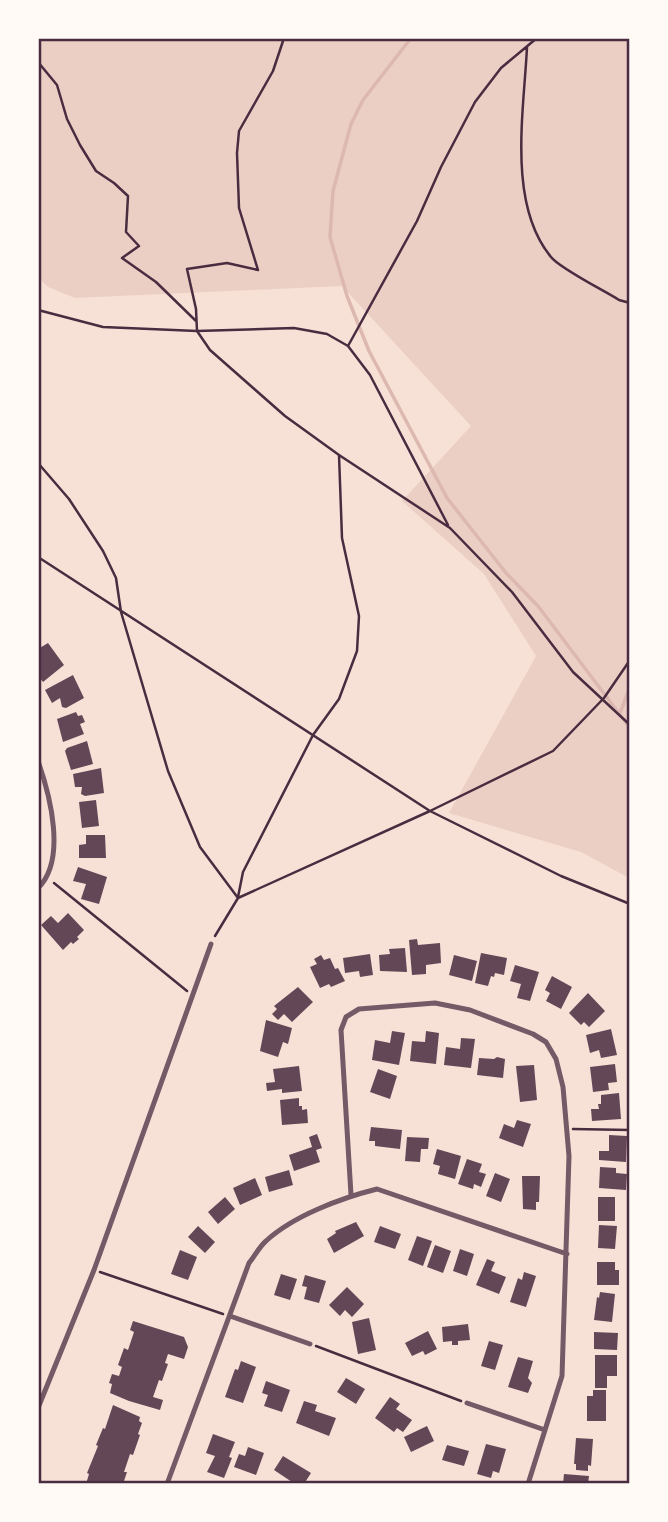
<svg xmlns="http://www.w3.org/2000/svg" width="668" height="1522" viewBox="0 0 668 1522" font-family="'Open Sans',sans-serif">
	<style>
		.green { fill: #ebcfc5 }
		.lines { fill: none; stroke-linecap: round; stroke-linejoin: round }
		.stream { stroke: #dcb8b0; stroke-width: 3.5 }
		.building { fill: #644757 }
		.path { stroke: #4a2c40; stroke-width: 2.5 }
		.minor { stroke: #755966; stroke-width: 5 }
		.neatline { fill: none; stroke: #4a2c40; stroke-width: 2.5 }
	</style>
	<rect width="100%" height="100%" fill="#f7e1d7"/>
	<path class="green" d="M38,39H629V878L581,852L449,813L536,656L484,574L402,501L471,426L342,286L75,298L48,287L39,278Z"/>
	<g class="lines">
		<path class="stream" d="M411,38L363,100L351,124L333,191L330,237L347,296L369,351L447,498L506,573L538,606L630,728
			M620,713L630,687"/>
	</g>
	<path class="building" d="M48,643L64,665L43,682L38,676V649Z
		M73,675L84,698L66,708L62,707L60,698L52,703L45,690Z
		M76,712L78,716L82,715L85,722L80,724L84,734L63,742L57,719Z
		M87,741L93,764L71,770L65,751L67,748Z
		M101,768L104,793L85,796L81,794L82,787H75L73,774Z
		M96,800L99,826L82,828L79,802Z
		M86,835H105L106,858H79V845L86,844Z
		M78,867L107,877L99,904L81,899L86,884L73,881Z
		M68,913L84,930L77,937L79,939L73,944L71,942L63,950L41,925L51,916L58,923Z
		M417,939L418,945L440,943L441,963L426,965V974L412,975L409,940Z
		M405,948L407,972L380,971L379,955L390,954L389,949Z
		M481,953L507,958L504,975L495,973L494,977L491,976L488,986L475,983Z
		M370,954L373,975L360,977L359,971L345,973L343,958Z
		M321,955L324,960L330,958L335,969L338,968L345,981L331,987L329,984L320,988L310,967L317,964L314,959Z
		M454,955L477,961L472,981L449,975Z
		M515,965L539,972L530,1001L517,998L521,984L510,981Z
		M552,976L572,987L561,1009L546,1001L550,993L545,990Z
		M298,987L313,1002L292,1022L284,1014L278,1020L272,1014L277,1009L274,1006Z
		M588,993L605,1011L589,1027L584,1022L581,1025L569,1013Z
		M266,1020L292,1028L288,1044L283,1042L278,1057L260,1051Z
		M611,1029L617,1055L601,1058L599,1050L590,1053L586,1035Z
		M392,1031L405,1033L399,1065L372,1060L375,1040L390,1043Z
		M426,1031L439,1033L436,1064L410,1061L412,1041L425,1042Z
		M461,1038L475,1039L471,1068L444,1065L446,1047L460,1049Z
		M497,1057L505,1059L503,1078L477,1075L479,1058L494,1059Z
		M615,1064L617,1082L608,1083L609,1090L593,1092L590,1067Z
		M534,1065L537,1100L520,1102L516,1066Z
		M299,1066L302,1091L282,1093V1089L267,1091L266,1083L275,1082L273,1069Z
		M378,1069L397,1076L390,1099L370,1092Z
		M619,1093L621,1119L592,1121L591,1109H599L598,1104H601V1095Z
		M299,1098V1106H302V1110L307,1109L308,1123L282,1125L280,1100Z
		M517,1120L531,1124L523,1147L499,1138L504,1124L514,1128Z
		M371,1127L402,1130L400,1149L375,1146V1141H369Z
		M317,1134L322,1148L316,1150L320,1162L294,1171L289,1155L312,1147L309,1137Z
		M609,1135L627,1136L626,1162L599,1160V1151H609Z
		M407,1137L429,1138L428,1149H421L420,1162L405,1161Z
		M437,1149L461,1156L455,1179L438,1174L440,1166L433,1164Z
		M467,1159L482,1164L479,1172L486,1174L481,1187L474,1184L473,1189L458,1184Z
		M600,1167L616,1168V1173L627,1174L626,1190L599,1188Z
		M289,1170L293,1185L269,1192L265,1177Z
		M495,1173L510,1179L501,1202L486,1196Z
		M522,1176H540L539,1202H536V1210L523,1209Z
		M255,1178L262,1195L240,1205L233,1188Z
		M225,1197L235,1209L218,1224L208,1212Z
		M598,1197H615V1221H598Z
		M356,1222L364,1236L334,1253L327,1239L336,1233L335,1231Z
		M599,1225L617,1226L615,1249L598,1248Z
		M198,1226L215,1242L205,1253L188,1237Z
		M380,1226L401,1234L395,1249L374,1242Z
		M417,1236L432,1241L423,1266L408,1260Z
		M435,1245L451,1251L443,1273L427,1267Z
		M460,1249L474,1254L467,1276L453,1271Z
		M180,1250L197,1257L188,1280L171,1274Z
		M487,1259L495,1262L491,1271L506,1277L499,1294L476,1285Z
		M597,1262H615V1270H619V1285H597Z
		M524,1272L536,1276L526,1307L510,1302L518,1278L522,1280Z
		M281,1274L297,1279L290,1300L274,1295Z
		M305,1275L326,1281L319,1303L304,1299L307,1287L302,1286Z
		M347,1287L364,1304L352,1317L345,1310L340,1316L329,1305Z
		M600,1292L615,1294L612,1322L594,1320L597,1297L599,1298Z
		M369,1318L376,1350L358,1354L352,1322Z
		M133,1321L184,1337L188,1347L184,1359L168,1354L165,1363L168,1364L162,1381L159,1380L153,1397L163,1400L160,1410L129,1401L110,1393L112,1384L109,1383L112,1374L119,1376L122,1367L118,1365L124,1348L128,1350L134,1332L130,1330Z
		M468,1324L470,1340L458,1341V1345H452V1341L443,1342L442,1327Z
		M428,1331L437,1349L425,1355L423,1351L412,1356L405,1343Z
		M594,1332L618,1333L617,1350L594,1349Z
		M489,1341L503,1345L495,1370L481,1366Z
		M595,1355H617V1376H607V1388H595Z
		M518,1357L533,1361L528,1378L532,1383L528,1393L508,1387Z
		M241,1361L256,1367L243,1403L225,1397L235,1369L238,1370Z
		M346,1378L365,1389L356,1404L337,1392Z
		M266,1381L290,1390L282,1412L264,1406L268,1395L262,1393Z
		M593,1390H606V1421H587V1396H593Z
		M390,1397L400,1404L396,1409L412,1420L403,1432L397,1428L394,1432L375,1418Z
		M304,1401L317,1405L315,1411L336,1418L329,1436L296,1423Z
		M113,1405L140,1417L139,1421L142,1423L138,1434L140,1435L133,1455L130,1454L124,1472H127L123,1484H86L89,1474L87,1473L98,1446L96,1445L103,1428L105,1429Z
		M427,1426L434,1441L411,1452L404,1437Z
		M213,1434L235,1442L229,1457L232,1458L224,1478L207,1472L215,1456L206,1453Z
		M576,1438L593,1439L591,1466L588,1465V1471L576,1470V1464H574Z
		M486,1444L506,1449L499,1473L493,1471L491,1478L477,1474Z
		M447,1445L469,1451L464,1466L442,1460Z
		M248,1447L264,1453L256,1475L234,1467L239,1454L245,1456Z
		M283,1456L311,1473L304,1484L297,1481L295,1484L274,1470Z
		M564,1474L589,1476L588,1484H563Z"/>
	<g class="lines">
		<path class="path" d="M284,38L273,71L239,131L237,153L239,208L258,270L227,263L187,269L196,309L197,331L210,350L285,416L339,455L450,528L512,592L573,672L630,725
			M527,47C524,111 507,204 551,257C559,268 605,291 619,300L630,303
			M38,62L57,85L67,119L80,145L96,171L114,183L128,196L126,232L139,246L122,258L156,282L196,321
			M38,310L103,327L197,331L294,328L327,334L348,346L370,375L448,525
			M348,346L417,221L441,167L475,102L501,68L537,38
			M38,463L69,499L103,551L116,578L121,612L168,771L200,847L238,898
			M38,557L430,811L561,876L630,904
			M54,883L187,991
			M238,897L243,872L313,735L339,699L357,651L359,616L342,538L339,455
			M215,936L238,898L430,811L553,751L604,698L630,660
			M573,1129L630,1130
			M100,1272L223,1314
			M316,1346L461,1401"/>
		<path class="minor" d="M38,761C50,795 67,860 38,888
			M351,1195L341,1030L346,1017L359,1009L435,1003L470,1010L533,1034L546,1042L556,1059L563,1087L569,1156L562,1376L528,1484
			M230,1316L310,1344
			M467,1403L545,1430
			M38,1408L94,1270L211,944
			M167,1484L249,1263C255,1256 259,1247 266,1241C293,1216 341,1198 377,1189L567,1254"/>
	</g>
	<rect width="668" height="1522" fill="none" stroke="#fffaf5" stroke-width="80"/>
	<rect x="40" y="40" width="588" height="1442" class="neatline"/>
</svg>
